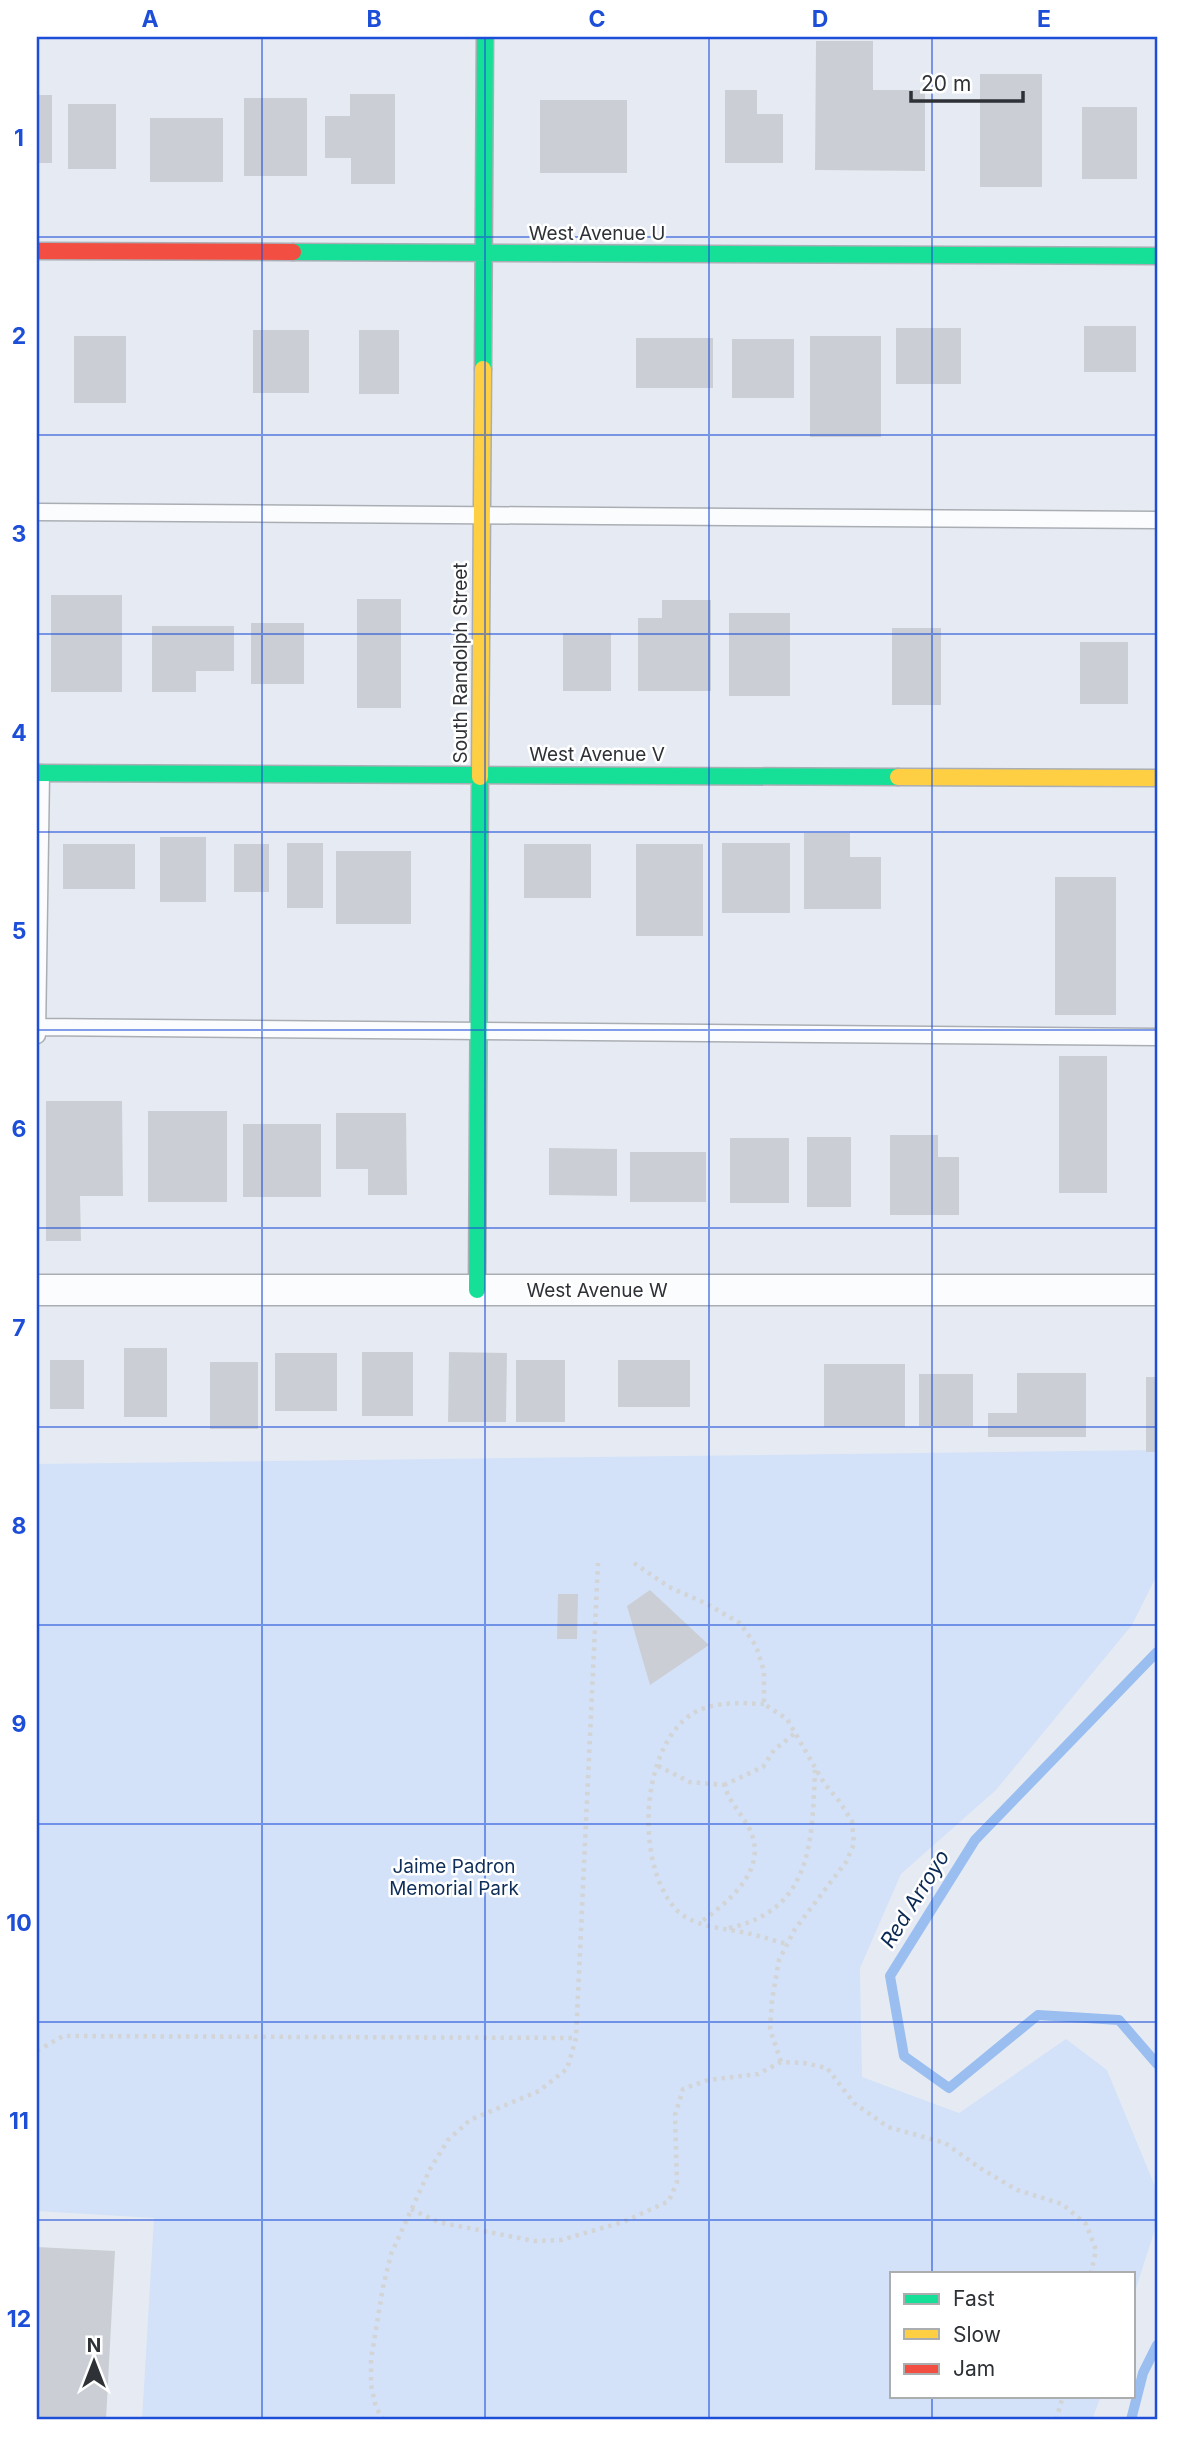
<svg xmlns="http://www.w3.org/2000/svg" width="1194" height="2457" viewBox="0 0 1194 2457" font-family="Inter,sans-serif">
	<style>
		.green { fill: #d3e2f8 }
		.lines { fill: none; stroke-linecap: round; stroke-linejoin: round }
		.stream { stroke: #9abef0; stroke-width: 10 }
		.building { fill: #cbcfd5 }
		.lane-casing { stroke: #aaaeb4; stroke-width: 19 }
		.street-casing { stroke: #aaaeb4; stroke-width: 33 }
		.fast-casing { stroke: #aaaeb4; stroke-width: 19 }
		.slow-casing { stroke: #aaaeb4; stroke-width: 19 }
		.jam-casing { stroke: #aaaeb4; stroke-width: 19 }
		.path { stroke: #d2d4d6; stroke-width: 4.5; stroke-dasharray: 3.5 5; stroke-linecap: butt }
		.lane { stroke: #fbfcfd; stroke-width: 16 }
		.street { stroke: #fbfcfd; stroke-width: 30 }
		.fast { stroke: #16e098; stroke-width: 16 }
		.slow { stroke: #ffcf43; stroke-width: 16 }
		.jam { stroke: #f24e42; stroke-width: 16 }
		.grid { fill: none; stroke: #1d4ed8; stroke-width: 2; stroke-opacity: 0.55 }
		.labels { text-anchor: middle; stroke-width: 5; stroke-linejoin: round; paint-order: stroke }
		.street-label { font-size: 19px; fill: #2e3237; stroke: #fff }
		.park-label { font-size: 19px; fill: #0f2f5a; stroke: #fff }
		.water-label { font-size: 21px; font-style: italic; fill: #0a2a55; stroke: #fff }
		.neatline { fill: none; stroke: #1d4ed8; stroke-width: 2.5 }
		.grid-label { font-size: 23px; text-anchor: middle; font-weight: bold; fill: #1d4ed8 }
	</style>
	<rect width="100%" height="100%" fill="#e6ebf3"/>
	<path class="green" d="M1157,1450V1575L1132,1625L996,1790L901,1874L860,1968L862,2077L959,2113L1066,2039L1107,2070L1157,2191V2223L1133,2298V2273H891V2396H1101L1092,2420H142L154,2218L37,2211V1464Z"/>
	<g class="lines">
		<path class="stream" d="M1157,1652L975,1840L890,1976L904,2056L949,2088L1038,2015L1119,2020L1157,2064
			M1131,2420L1143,2373L1157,2345"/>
	</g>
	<path class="building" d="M816,41H873V90H925V171L815,170Z
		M980,74H1042V187H980Z
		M725,90H757V114H783V163H725Z
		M350,94H395V184H351V158H325V116H350Z
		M37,95H52V163H37Z
		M244,98H307V176H244Z
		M540,100H627V173H540Z
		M68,104H116V169H68Z
		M1082,107H1137V179H1082Z
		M150,118H223V182H150Z
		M1084,326H1136V372H1084Z
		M896,328H961V384H896Z
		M253,330H309V393H253Z
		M359,330H399V394H359Z
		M74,336H126V403H74Z
		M810,336H881V437H810Z
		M636,338H713V388H636Z
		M732,339H794V398H732Z
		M51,595H122V692H51Z
		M357,599H401V708H357Z
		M662,600H711V691H638V618H662Z
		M729,613H790V696H729Z
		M251,623H304V684H251Z
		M152,626H234V671H196V692H152Z
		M892,628H941V705H892Z
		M563,633H611V691H563Z
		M1080,642H1128V704H1080Z
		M804,833H850V857H881V909H804Z
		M160,837H206V902H160Z
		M287,843H323V908H287Z
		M722,843H790V913H722Z
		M63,844H135V889H63Z
		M234,844H269V892H234Z
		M524,844H591V898H524Z
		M636,844H703V936H636Z
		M336,851H411V924H336Z
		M1055,877H1116V1015H1055Z
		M1059,1056H1107V1193H1059Z
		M46,1101H122L123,1196H80L81,1241H46Z
		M148,1111H227V1202H148Z
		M336,1113H406L407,1195H368V1169H336Z
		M243,1124H321V1197H243Z
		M890,1135H938V1157H959V1215H890Z
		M807,1137H851V1207H807Z
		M730,1138H789V1203H730Z
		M549,1148L617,1149V1196L549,1195Z
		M630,1152H706V1202H630Z
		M124,1348H167V1417H124Z
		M362,1352H413V1416H362Z
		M449,1352L507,1353L506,1422H448Z
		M275,1353H337V1411H275Z
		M50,1360H84V1409H50Z
		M516,1360H565V1422H516Z
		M618,1360H690V1407H618Z
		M210,1362H258V1429H210Z
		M824,1364H905V1427H824Z
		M1017,1373H1086V1437H988V1413H1017Z
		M919,1374H973V1426H919Z
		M1146,1377H1157V1452H1146Z
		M650,1590L709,1645L650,1685L627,1606Z
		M558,1594H578L577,1639H557Z
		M37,2247L115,2251L106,2420H37Z"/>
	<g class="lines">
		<g class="lane-casing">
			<path id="lane" d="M37,512L1157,520
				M37,1027L1157,1037
				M37,1035L41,773"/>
		</g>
		<g class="street-casing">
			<path id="street" d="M37,1290H1157"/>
		</g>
		<g class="fast-casing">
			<path id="fast" d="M293,252L1157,256
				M483,369L485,37
				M37,773L898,777
				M477,1290L480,777"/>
		</g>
		<g class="slow-casing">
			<path id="slow" d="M480,777L483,369
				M898,777L1157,778"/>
		</g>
		<g class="jam-casing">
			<path id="jam" d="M37,251L293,252"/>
		</g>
		<path class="path" d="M634,1563L669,1587L705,1603L740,1623L756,1646L764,1671V1704L787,1719L824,1783L839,1801L852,1821L854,1844L846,1862L795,1929L779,1960L772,2000L770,2029L781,2062
			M764,1704C736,1703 705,1700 683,1721C641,1760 637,1861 673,1906C690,1928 726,1928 751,1934C764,1937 775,1941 787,1944
			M658,1766L690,1782L724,1785C731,1805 740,1811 749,1828C770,1869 729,1901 701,1922
			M724,1785L763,1767L774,1750L795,1733
			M729,1928C813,1910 812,1840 815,1769
			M37,2051L63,2036L576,2038
			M411,2209L438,2222L534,2241L561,2240L623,2222L669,2201L677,2182L675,2115L683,2089L708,2080L758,2074L781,2062L804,2063L827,2068L854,2103L888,2127L945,2143L980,2168L1017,2190L1062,2204L1086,2224L1096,2250L1091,2273
			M384,2420L376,2408L371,2385V2359L383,2287L391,2254L430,2169L448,2140L470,2120L539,2091L567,2069L576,2038L598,1563
			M1056,2420L1063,2396"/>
		<use href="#lane" class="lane"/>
		<use href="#street" class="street"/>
		<use href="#fast" class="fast"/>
		<use href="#slow" class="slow"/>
		<use href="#jam" class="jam"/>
	</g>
	<path class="grid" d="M262,37V2420M485,37V2420M709,37V2420M932,37V2273M37,237H1157M37,435H1157M37,634H1157M37,832H1157M37,1030H1157M37,1228H1157M37,1427H1157M37,1625H1157M37,1824H1157M37,2022H1157M37,2220H1157M932,2396V2420"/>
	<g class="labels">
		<g class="street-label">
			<text x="597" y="240">West Avenue U</text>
			<text transform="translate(460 663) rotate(-90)" y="7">South Randolph Street</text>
			<text x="597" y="761">West Avenue V</text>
			<text x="597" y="1297">West Avenue W</text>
		</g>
		<g class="park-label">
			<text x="454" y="1873">Jaime Padron<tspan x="454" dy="22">Memorial Park</tspan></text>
		</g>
		<g class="water-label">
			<text transform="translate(915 1899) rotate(-58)" y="7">Red Arroyo</text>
		</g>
	</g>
	<rect width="1194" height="2457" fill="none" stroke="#ffffff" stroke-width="77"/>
	<rect x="890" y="2272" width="245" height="126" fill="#ffffff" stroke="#abadaf" stroke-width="2"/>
	<rect x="904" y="2294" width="35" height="10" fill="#16e098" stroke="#abadaf" stroke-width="2"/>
	<text x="953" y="2306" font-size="21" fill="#2e3237">Fast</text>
	<rect x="904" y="2329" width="35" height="10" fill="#ffcf43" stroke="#abadaf" stroke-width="2"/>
	<text x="953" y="2342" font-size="21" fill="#2e3237">Slow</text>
	<rect x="904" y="2364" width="35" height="10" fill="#f24e42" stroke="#abadaf" stroke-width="2"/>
	<text x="953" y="2376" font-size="21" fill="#2e3237">Jam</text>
	<g transform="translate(94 2362)" stroke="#ffffff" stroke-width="5" paint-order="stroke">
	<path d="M0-5L12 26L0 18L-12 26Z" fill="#2e3237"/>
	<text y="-10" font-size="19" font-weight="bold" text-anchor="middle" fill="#2e3237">N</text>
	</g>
	<path d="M911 91v10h112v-10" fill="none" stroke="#2e3237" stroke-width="3.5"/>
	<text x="921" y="91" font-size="21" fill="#2e3237" stroke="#ffffff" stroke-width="5" paint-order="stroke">20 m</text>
	<rect x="38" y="38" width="1118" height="2380" class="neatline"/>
	<g class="grid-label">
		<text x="150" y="27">A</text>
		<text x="374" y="27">B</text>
		<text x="597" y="27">C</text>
		<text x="820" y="27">D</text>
		<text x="1044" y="27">E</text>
		<text x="19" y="146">1</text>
		<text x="19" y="344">2</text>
		<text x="19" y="542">3</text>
		<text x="19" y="741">4</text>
		<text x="19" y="939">5</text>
		<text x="19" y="1137">6</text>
		<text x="19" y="1336">7</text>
		<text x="19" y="1534">8</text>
		<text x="19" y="1732">9</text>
		<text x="19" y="1931">10</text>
		<text x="19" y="2129">11</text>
		<text x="19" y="2327">12</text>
	</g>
</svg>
